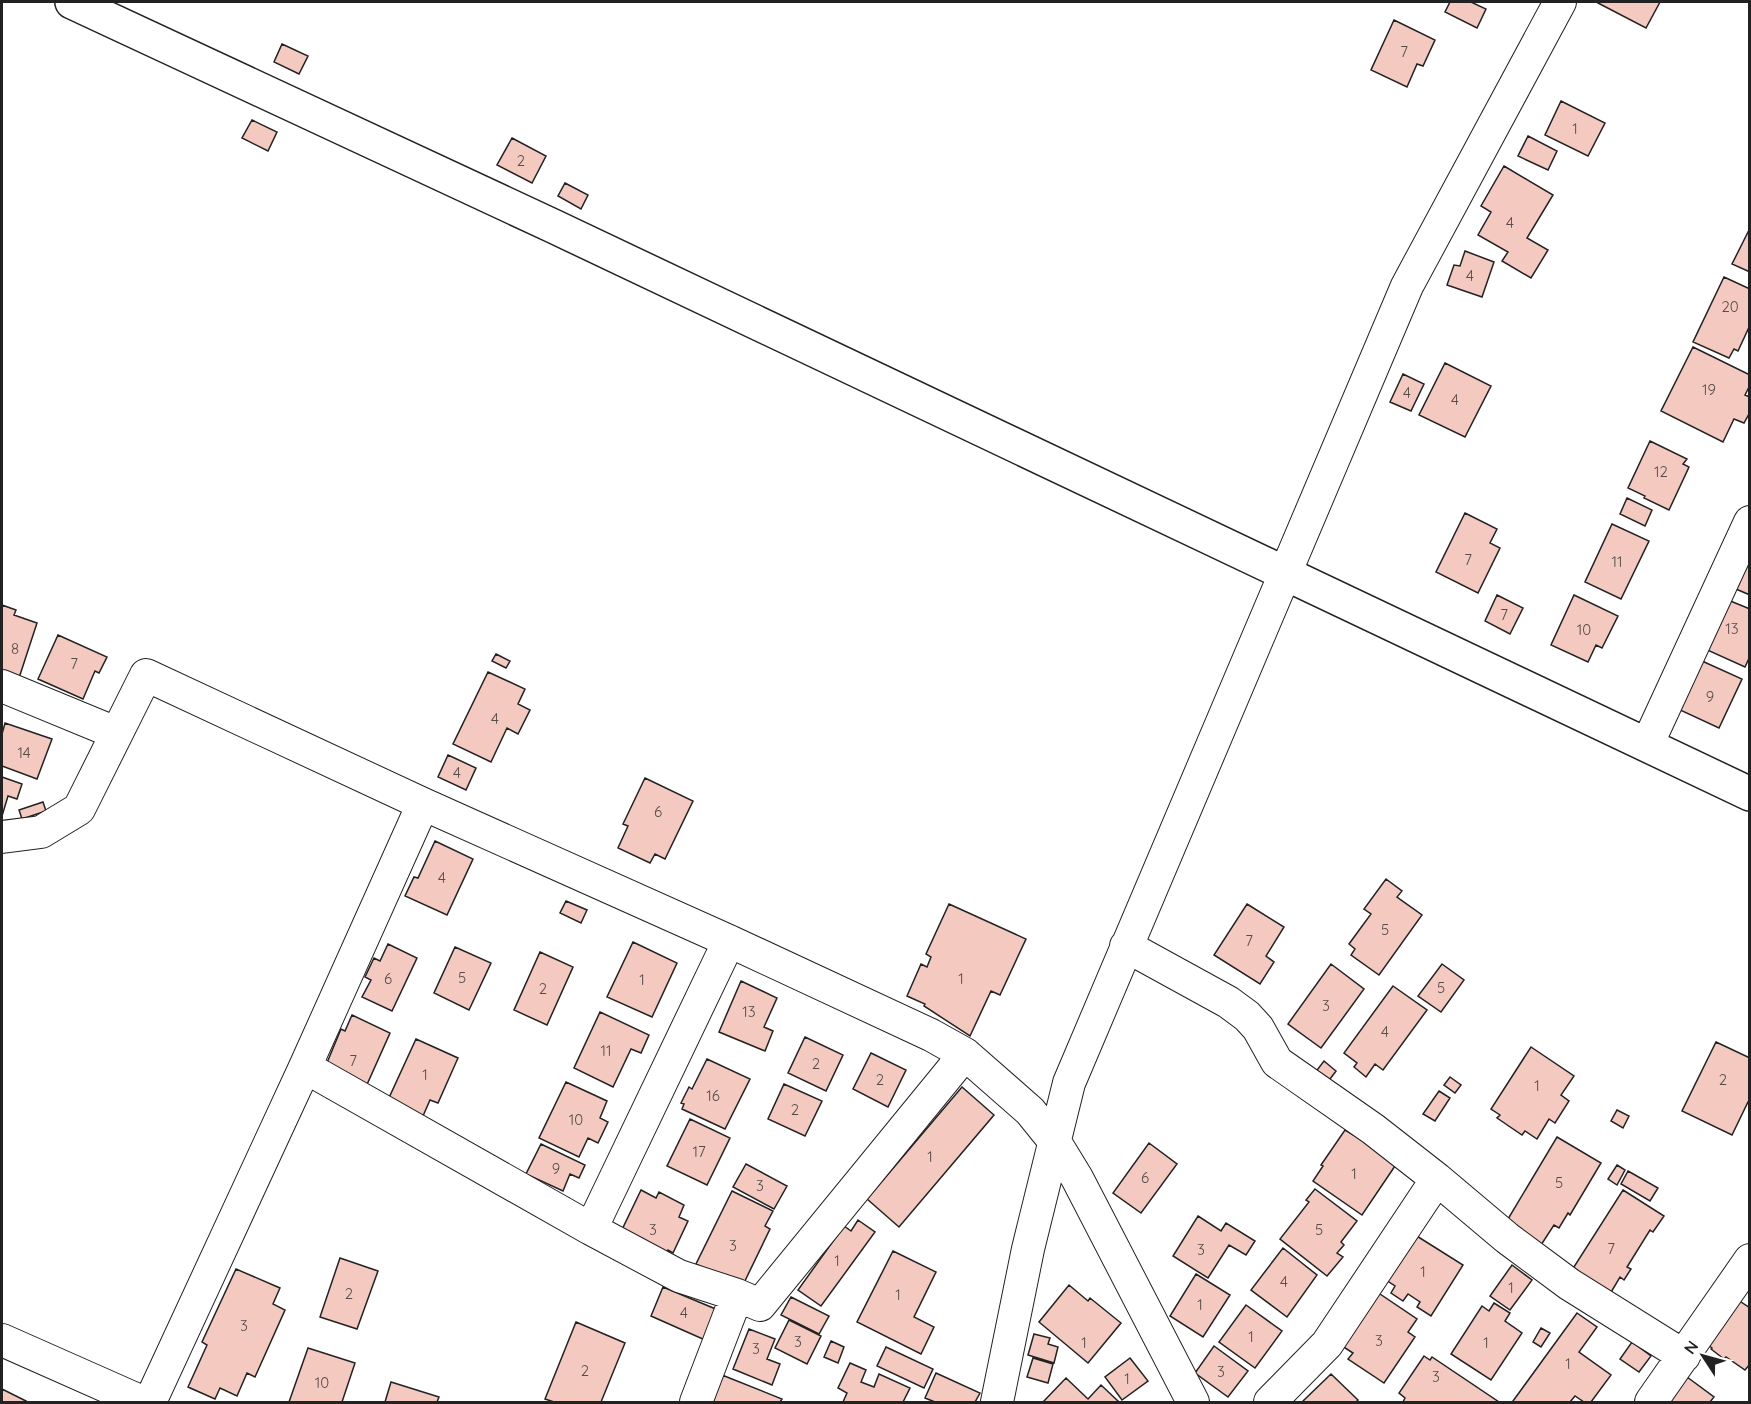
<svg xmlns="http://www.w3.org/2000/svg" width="1751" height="1404" viewBox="0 0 1751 1404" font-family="Quicksand,sans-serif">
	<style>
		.building { fill: #f3c9c0; stroke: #222; stroke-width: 1.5 }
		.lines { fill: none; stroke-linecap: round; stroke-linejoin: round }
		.street-casing { stroke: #222; stroke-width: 34 }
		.secondary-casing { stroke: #222; stroke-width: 36 }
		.street { stroke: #fff; stroke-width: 32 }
		.secondary { stroke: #fff; stroke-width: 33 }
		.labels { text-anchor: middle; stroke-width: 4.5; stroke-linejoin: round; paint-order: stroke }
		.number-label { font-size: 15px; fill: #564c4a }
	</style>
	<rect width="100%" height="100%" fill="#fff"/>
	<path class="building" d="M1450,2H1471L1486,9L1477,28L1445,12Z
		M1599,2H1660L1646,28L1598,3Z
		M1394,20L1435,40L1423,66L1417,64L1407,87L1371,70Z
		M282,44L308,56L299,74L274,62Z
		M1561,101L1605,123L1588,156L1545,135Z
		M252,120L277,132L268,151L242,138Z
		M1528,136L1557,151L1548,170L1518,156Z
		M512,138L546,156L532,183L497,165Z
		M1504,166L1553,195L1527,238L1548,250L1531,278L1502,261L1508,252L1478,235L1491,212L1481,206Z
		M565,183L588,195L581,209L558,196Z
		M1750,228V272L1732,264Z
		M1465,251L1494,262L1482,297L1447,285L1454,265L1460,266Z
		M1724,277L1750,289V325L1738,351L1734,349L1729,358L1693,342Z
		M1693,347L1750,375V385L1745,395L1750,397V412L1744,423L1734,419L1723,442L1661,411Z
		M1445,363L1491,386L1465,437L1419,415Z
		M1403,374L1424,384L1411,411L1390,402Z
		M1650,441L1687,459L1683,464L1689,467L1669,510L1644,498L1645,496L1628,488Z
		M1627,498L1652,510L1645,526L1620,514Z
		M1465,513L1497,529L1490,543L1500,548L1478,593L1436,572Z
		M1612,524L1649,541L1621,599L1585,582Z
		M1750,560V595L1736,589Z
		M1497,595L1523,608L1510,634L1485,621Z
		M1574,595L1618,616L1602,648L1596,645L1588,662L1551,645Z
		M1728,600L1750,609V656L1745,667L1705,649Z
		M2,605L16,610L14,615L37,623L18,681L2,676Z
		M58,635L107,657L99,673L95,671L83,699L38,679Z
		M496,654L510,661L506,668L492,661Z
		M1702,661L1742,679L1719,728L1680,710Z
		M488,672L525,689L518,704L530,710L518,734L507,728L491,762L453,744Z
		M5,723L52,739L37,779L2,766V734Z
		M448,755L476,768L466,790L438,777Z
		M2,777L22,784L17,799L8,796L2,816Z
		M645,778L693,801L665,859L655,854L650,863L618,848L628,826L623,824Z
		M43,802L46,811L22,819L19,810Z
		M435,841L473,859L447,915L405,896L414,877L418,878Z
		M1386,879L1402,891L1397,897L1422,915L1379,975L1351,955L1355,949L1349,944L1371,914L1364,909Z
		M566,901L587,910L581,923L560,913Z
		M949,904L1026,939L1000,995L991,991L970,1036L924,1006L925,1004L907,996L921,964L927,967L931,957L926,954Z
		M1247,904L1284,927L1266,956L1274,962L1260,984L1214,955Z
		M633,942L677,963L652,1017L607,997Z
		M388,944L417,958L392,1011L362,997L371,980L365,977L374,958L380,961Z
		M455,947L491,963L469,1010L434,993Z
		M540,952L573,967L547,1025L514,1010Z
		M1331,964L1364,989L1321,1048L1288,1024Z
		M1442,964L1464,980L1441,1012L1418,996Z
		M741,981L777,998L764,1027L773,1031L765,1051L719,1032Z
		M1393,986L1427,1010L1383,1070L1375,1064L1366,1077L1354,1067L1357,1063L1344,1053Z
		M600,1012L649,1035L641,1053L631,1049L613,1087L574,1068Z
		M352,1015L390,1033L365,1089L324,1070L341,1029L345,1031Z
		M805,1037L843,1055L826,1091L788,1073Z
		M416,1039L458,1058L438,1103L430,1100L423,1116L388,1100Z
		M1716,1042L1750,1058V1103L1748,1102L1732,1135L1682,1111Z
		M1531,1047L1574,1076L1561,1095L1569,1101L1555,1123L1549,1119L1537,1139L1525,1131L1522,1135L1497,1118L1500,1115L1491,1109Z
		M871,1053L906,1070L888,1107L853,1089Z
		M707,1059L750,1079L725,1129L682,1109L684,1104L681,1103L689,1087L692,1089Z
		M1324,1061L1336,1071L1327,1083L1314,1074Z
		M1450,1077L1461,1085L1455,1093L1444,1085Z
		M566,1082L607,1101L600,1118L608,1122L598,1143L588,1138L579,1157L539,1138Z
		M784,1084L822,1101L805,1136L768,1119Z
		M962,1087L994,1115L899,1227L867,1199Z
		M1439,1091L1450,1098L1435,1121L1423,1114Z
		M1617,1110L1629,1116L1623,1128L1611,1121Z
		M690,1119L730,1138L707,1185L667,1166Z
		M1345,1130L1390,1156L1397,1163L1362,1215L1313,1181L1323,1166L1321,1165Z
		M1557,1137L1601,1163L1570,1215L1568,1213L1559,1228L1554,1225L1541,1245L1505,1224Z
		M1149,1143L1177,1164L1141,1213L1113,1193Z
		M541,1144L585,1165L579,1178L570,1174L563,1191L526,1174Z
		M746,1164L787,1186L774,1209L733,1187Z
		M1617,1165L1625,1170L1617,1185L1608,1179Z
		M1628,1171L1658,1188L1650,1201L1621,1184Z
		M1315,1189L1357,1221L1341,1242L1344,1245L1337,1253L1343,1257L1327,1276L1280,1239L1309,1202L1306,1200Z
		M641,1190L656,1198L659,1192L684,1205L679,1217L688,1221L673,1253L668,1250L663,1260L618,1238Z
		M1623,1190L1664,1216L1653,1232L1650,1230L1627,1267L1631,1269L1624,1280L1620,1277L1610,1294L1572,1270Z
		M732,1191L773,1211L765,1226L770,1229L742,1287L696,1264Z
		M1198,1216L1221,1231L1226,1223L1255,1241L1246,1255L1229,1245L1208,1278L1173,1256Z
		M858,1220L875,1232L821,1306L798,1290L844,1226L851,1231Z
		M1412,1233L1463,1265L1431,1316L1417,1307L1420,1302L1408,1294L1403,1301L1391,1293L1395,1286L1383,1278Z
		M1283,1248L1317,1275L1287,1317L1251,1290Z
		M893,1251L936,1272L914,1317L934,1327L921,1354L857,1322Z
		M340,1258L378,1271L357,1329L320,1317Z
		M1512,1265L1532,1280L1510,1310L1490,1296Z
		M236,1269L280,1288L273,1304L285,1310L255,1377L247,1373L237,1396L220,1388L215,1399L188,1387L207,1345L202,1342Z
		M1196,1274L1230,1295L1203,1337L1170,1316Z
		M1069,1285L1088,1301L1090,1298L1121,1323L1088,1363L1039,1322Z
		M663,1287L718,1310L705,1340L651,1316Z
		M1377,1292L1417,1319L1408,1332L1415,1337L1384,1383L1348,1359L1353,1353L1342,1346Z
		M791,1297L829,1316L819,1334L781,1315Z
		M1738,1300L1750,1308V1364L1745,1370L1726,1357L1724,1359L1711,1349L1712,1348L1707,1344Z
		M1494,1303L1510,1313L1505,1321L1522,1333L1491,1380L1451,1354L1482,1306L1489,1311Z
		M1246,1305L1282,1331L1255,1368L1219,1342Z
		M1577,1313L1597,1327L1579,1352L1611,1375L1591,1402H1584L1575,1396L1570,1402H1515L1513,1401Z
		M789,1320L821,1336L807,1364L775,1348Z
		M576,1322L625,1343L601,1402H554L545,1399Z
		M1541,1328L1550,1333L1541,1347L1533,1342Z
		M749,1329L775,1339L767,1359L780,1364L772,1385L733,1369Z
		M1034,1334L1050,1338L1048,1344L1058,1347L1054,1363L1028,1355Z
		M831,1341L844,1347L838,1363L824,1357Z
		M1632,1342L1651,1356L1639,1372L1620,1359Z
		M1214,1346L1248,1371L1228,1397L1195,1373Z
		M886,1347L933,1369L924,1388L877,1366Z
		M308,1348L355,1363L342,1402H289Z
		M1424,1356L1430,1360L1432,1357L1499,1402H1403L1405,1398L1399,1393Z
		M1033,1358L1053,1364L1048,1383L1027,1377Z
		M1130,1358L1148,1381L1122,1400L1105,1377Z
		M850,1363L866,1370L861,1382L874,1387L879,1374L910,1388L903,1402H843L847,1393L838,1388Z
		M936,1373L980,1393L975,1402H935L925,1398Z
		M1331,1374L1358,1400L1356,1402H1302Z
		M722,1375L782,1399L780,1402H710Z
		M1687,1377L1714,1397L1710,1402H1669Z
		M1066,1378L1088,1399L1101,1385L1119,1402H1043Z
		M391,1382L439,1397L437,1402H385Z
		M2,1389L26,1401L25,1402H2Z"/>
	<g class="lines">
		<g class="street-casing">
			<path id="street" d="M2,686L116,733
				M1647,745L1750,522
				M2,837L41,832L79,809L146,675L423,804L729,941L931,1035L965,1054L1030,1111L1055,1142L1077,1178L1193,1402
				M1126,946L1228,1002L1247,1016L1258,1028L1277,1062L1373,1129L1437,1179L1507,1238L1569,1284L1684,1356
				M305,1067L591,1229L729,941
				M591,1229L679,1276L737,1295L760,1305L965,1054
				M2,1340L142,1402
				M150,1402L305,1067L423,804
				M696,1402L737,1295
				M997,1402L1028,1249L1069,1083L1407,286L1560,2
				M1270,1402L1327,1344L1437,1179
				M1651,1402L1750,1260"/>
		</g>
		<g class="secondary-casing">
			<path id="secondary" d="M72,2L553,226L1750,794"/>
		</g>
		<use href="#street" class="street"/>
		<use href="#secondary" class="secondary"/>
	</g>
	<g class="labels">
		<g class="number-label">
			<text x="1404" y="57">7</text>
			<text x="1575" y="134">1</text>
			<text x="521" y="166">2</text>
			<text x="1510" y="228">4</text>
			<text x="1470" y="281">4</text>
			<text x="1730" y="312">20</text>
			<text x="1709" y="395">19</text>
			<text x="1407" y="398">4</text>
			<text x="1455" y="405">4</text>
			<text x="1661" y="477">12</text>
			<text x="1468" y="565">7</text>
			<text x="1617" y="567">11</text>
			<text x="1504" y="620">7</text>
			<text x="1732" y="634">13</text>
			<text x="1584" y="635">10</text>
			<text x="15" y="654">8</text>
			<text x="74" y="669">7</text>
			<text x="1710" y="702">9</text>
			<text x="495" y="724">4</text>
			<text x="24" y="758">14</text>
			<text x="457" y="778">4</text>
			<text x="658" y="817">6</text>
			<text x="442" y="883">4</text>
			<text x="1385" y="935">5</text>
			<text x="1249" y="946">7</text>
			<text x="462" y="983">5</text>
			<text x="388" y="984">6</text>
			<text x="961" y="984">1</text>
			<text x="642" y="985">1</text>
			<text x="1441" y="993">5</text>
			<text x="543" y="994">2</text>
			<text x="1326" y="1011">3</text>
			<text x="749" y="1017">13</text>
			<text x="1385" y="1037">4</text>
			<text x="606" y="1056">11</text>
			<text x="353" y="1066">7</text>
			<text x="816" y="1069">2</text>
			<text x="425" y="1080">1</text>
			<text x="880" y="1085">2</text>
			<text x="1723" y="1085">2</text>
			<text x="1537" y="1091">1</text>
			<text x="713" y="1101">16</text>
			<text x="795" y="1115">2</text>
			<text x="576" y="1125">10</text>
			<text x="699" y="1157">17</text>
			<text x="930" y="1162">1</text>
			<text x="556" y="1174">9</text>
			<text x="1354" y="1179">1</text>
			<text x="1145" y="1183">6</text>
			<text x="1559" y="1188">5</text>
			<text x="760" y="1191">3</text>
			<text x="653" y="1235">3</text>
			<text x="1319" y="1235">5</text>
			<text x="733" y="1251">3</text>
			<text x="1611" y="1254">7</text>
			<text x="1201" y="1255">3</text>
			<text x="837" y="1266">1</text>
			<text x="1423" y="1277">1</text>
			<text x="1284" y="1287">4</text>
			<text x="1511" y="1293">1</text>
			<text x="349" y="1299">2</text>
			<text x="898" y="1300">1</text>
			<text x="1200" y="1310">1</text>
			<text x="684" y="1318">4</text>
			<text x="244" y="1331">3</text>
			<text x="1251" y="1342">1</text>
			<text x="1379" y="1346">3</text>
			<text x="798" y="1347">3</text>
			<text x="1084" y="1348">1</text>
			<text x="1486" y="1348">1</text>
			<text x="756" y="1354">3</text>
			<text x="1568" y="1369">1</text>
			<text x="585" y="1376">2</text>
			<text x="1221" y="1377">3</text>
			<text x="1436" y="1382">3</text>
			<text x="1127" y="1384">1</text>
			<text x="322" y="1388">10</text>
		</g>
	</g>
	<rect width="1751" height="1404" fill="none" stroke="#222222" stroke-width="6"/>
	<g transform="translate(1703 1356) rotate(306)" stroke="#ffffff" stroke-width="4.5" paint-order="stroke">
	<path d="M0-4.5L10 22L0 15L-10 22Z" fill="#222222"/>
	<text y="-9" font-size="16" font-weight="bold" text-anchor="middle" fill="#222222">N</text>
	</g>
</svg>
